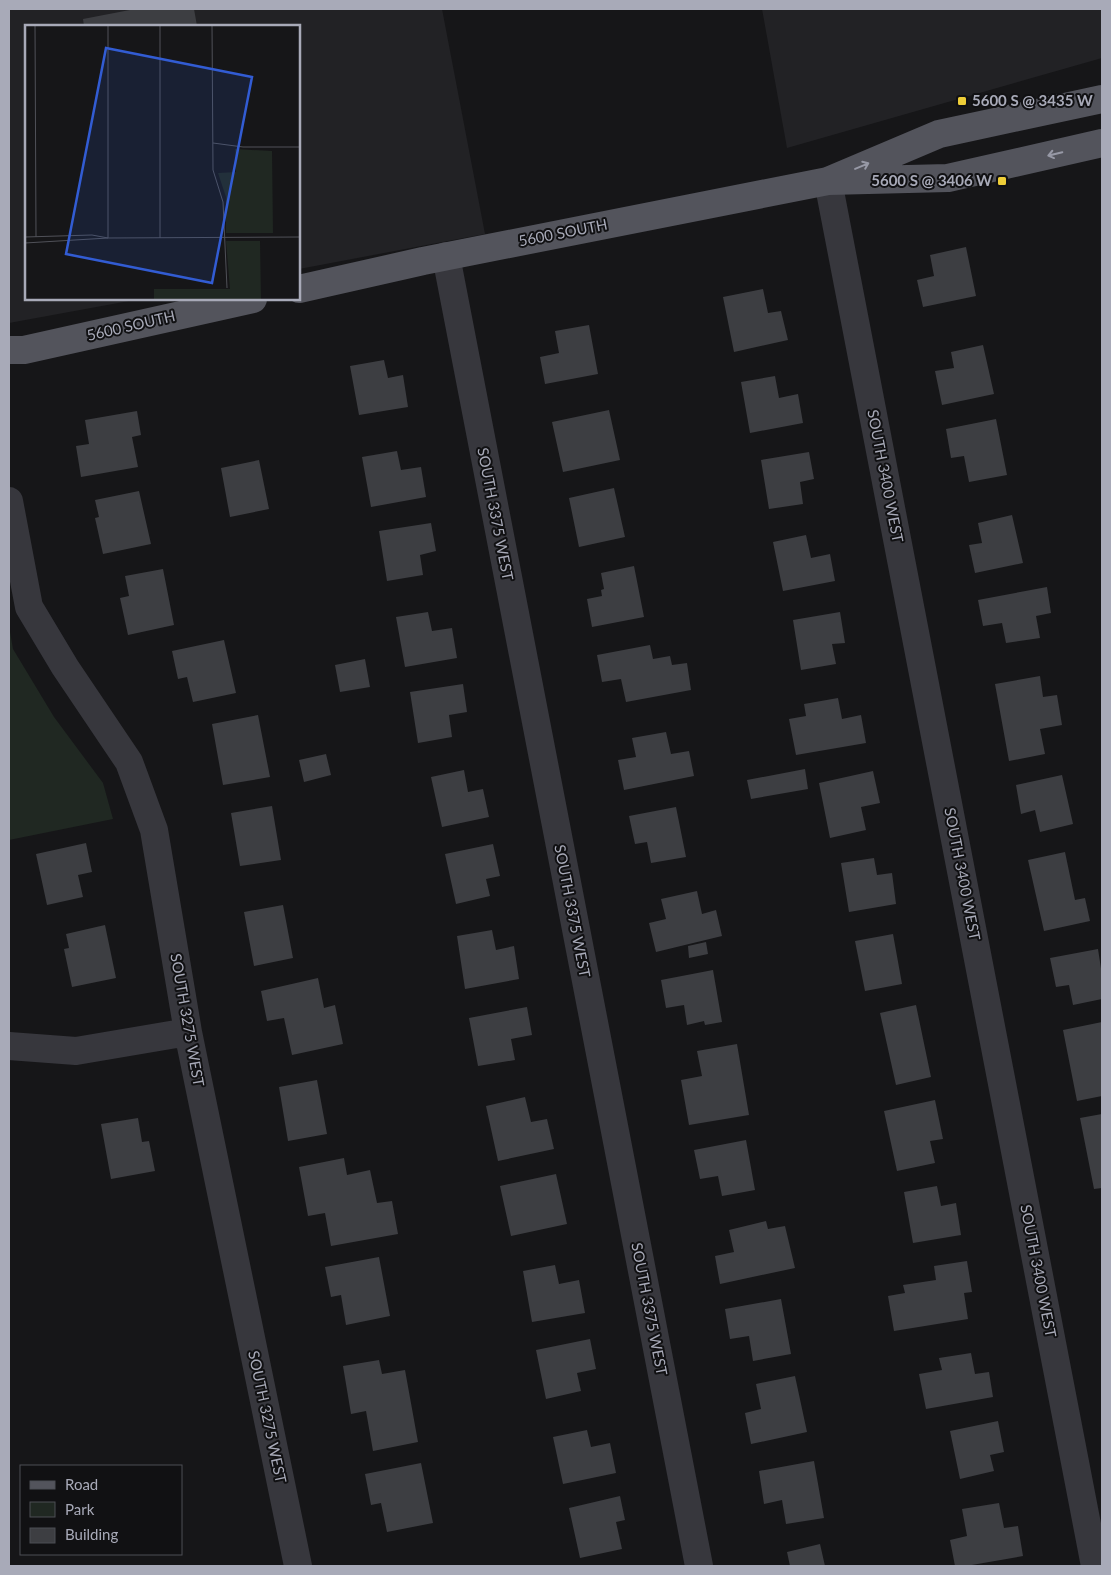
<svg xmlns="http://www.w3.org/2000/svg" width="1111" height="1575" viewBox="0 0 1111 1575" font-family="Lato,sans-serif">
	<style>
		.built { fill: #222225 }
		.green { fill: #202822 }
		.building { fill: #3d3e42 }
		.lines { fill: none; stroke-linecap: round; stroke-linejoin: round }
		.minor { stroke: #37373d; stroke-width: 28 }
		.major { stroke: #53545c; stroke-width: 28 }
		.oneway { stroke: #9799a6 }
		.poi-dot { fill: #eece38; stroke: #111113; stroke-width: 2 }
		.labels { text-anchor: middle; stroke-width: 4; stroke-linejoin: round; paint-order: stroke }
		.poi-label { font-size: 15px; font-weight: bold; fill: #a8aab8; stroke: #111113; text-anchor: start }
		.street-label { font-size: 15px; fill: #a8aab8; stroke: #111113 }
		.inset-road { fill: none; stroke: #505158; stroke-width: 1 }
		.view { fill: #325cd3; fill-opacity: 0.15; stroke: #325cd3; stroke-width: 2.5 }
		.inset-edge { fill: none; stroke: #a8aab8; stroke-width: 2.5 }
	</style>
	<rect width="100%" height="100%" fill="#161618"/>
	<path class="built" d="M9,9H442L485,234L299,269V26H26V299H140L9,323Z
		M762,9H1102V58L787,148Z"/>
	<path class="green" d="M9,626L13,649L54,717L103,783L113,819L9,840Z"/>
	<path class="building" d="M135,9H194L197,26H84L83,19Z
		M966,247L976,296L923,307L917,280L934,276L930,255Z
		M763,289L768,313L781,311L788,340L734,352L723,297Z
		M589,325L598,374L545,384L540,357L559,353L555,331Z
		M983,345L994,394L942,405L935,371L954,368L951,352Z
		M384,360L388,378L403,375L408,407L359,415L350,366Z
		M775,376L779,398L798,394L803,423L750,433L741,382Z
		M609,410L620,460L563,472L552,422Z
		M137,411L141,435L132,437L138,467L81,477L76,446L89,444L85,420Z
		M996,419L1007,475L969,482L964,456L951,458L946,429Z
		M397,451L401,470L421,467L426,497L371,507L362,457Z
		M809,452L814,479L800,482L803,504L769,509L761,460Z
		M259,460L269,509L230,517L221,468Z
		M614,488L625,537L579,547L569,498Z
		M139,491L151,544L103,554L95,518L99,517L95,500Z
		M1012,515L1023,563L975,573L969,545L982,543L978,523Z
		M431,523L436,551L420,555L423,575L387,581L379,531Z
		M806,535L811,558L830,554L835,581L783,591L773,542Z
		M634,566L644,617L592,627L587,599L602,596L601,590L604,589L601,573Z
		M163,569L174,625L128,635L120,598L129,596L125,576Z
		M1047,587L1051,613L1036,616L1040,638L1006,643L1002,623L983,626L978,600Z
		M428,612L432,631L452,628L457,658L405,667L396,617Z
		M840,612L845,643L832,644L836,664L801,670L793,620Z
		M224,640L236,693L193,702L187,677L178,679L172,651Z
		M650,645L653,659L670,656L672,665L687,663L691,690L626,702L621,679L602,682L597,655Z
		M365,659L370,687L340,692L335,665Z
		M1040,676L1043,697L1057,695L1062,725L1040,729L1045,754L1009,761L995,684Z
		M463,684L467,712L449,715L452,737L418,743L410,692Z
		M838,698L842,719L861,715L866,743L796,755L789,719L806,716L804,704Z
		M258,715L270,777L223,785L212,724Z
		M666,732L671,754L689,751L694,776L624,790L618,760L636,757L632,738Z
		M326,754L331,775L304,782L299,760Z
		M805,769L808,789L751,799L747,780Z
		M464,770L468,792L483,789L489,817L442,827L431,777Z
		M873,771L880,803L861,807L866,830L830,838L819,783Z
		M1062,775L1073,824L1040,832L1035,810L1021,814L1016,785Z
		M272,806L281,860L240,866L231,813Z
		M676,807L686,857L651,863L647,842L635,844L629,816Z
		M86,843L92,872L78,875L83,897L47,905L36,854Z
		M493,844L500,876L486,879L490,896L456,904L445,854Z
		M1065,852L1075,900L1085,898L1090,921L1044,931L1028,860Z
		M874,858L877,875L892,873L896,904L849,912L841,863Z
		M697,891L702,914L716,910L722,936L656,952L649,923L666,919L661,899Z
		M283,905L293,958L254,966L244,912Z
		M105,925L116,978L72,987L64,949L69,948L66,934Z
		M492,930L496,950L514,946L519,979L465,989L457,936Z
		M893,934L902,984L865,991L855,941Z
		M706,942L708,954L689,958L688,946Z
		M1098,949L1102,975V999L1073,1005L1069,985L1056,987L1050,958Z
		M713,970L722,1022L705,1025L704,1021L687,1025L684,1005L666,1008L661,980Z
		M318,978L324,1008L335,1005L343,1044L292,1055L284,1018L267,1021L261,991Z
		M916,1005L931,1077L896,1085L880,1013Z
		M527,1007L532,1035L511,1039L515,1060L478,1066L469,1018Z
		M1102,1022V1096L1077,1101L1063,1030Z
		M737,1044L749,1115L689,1125L681,1080L702,1076L697,1051Z
		M317,1080L327,1134L288,1141L279,1087Z
		M525,1097L531,1122L547,1119L554,1149L498,1161L486,1106Z
		M935,1100L943,1139L930,1141L935,1163L897,1171L884,1111Z
		M1102,1114V1188L1094,1189L1080,1118Z
		M138,1118L142,1142L149,1141L155,1171L111,1179L101,1124Z
		M746,1140L755,1190L722,1196L718,1176L700,1179L694,1150Z
		M344,1158L347,1175L370,1170L377,1203L392,1201L398,1234L331,1246L325,1213L308,1216L299,1167Z
		M556,1174L567,1224L511,1236L500,1186Z
		M937,1186L941,1206L956,1203L961,1235L913,1243L904,1192Z
		M766,1221L768,1229L785,1226L795,1268L720,1284L715,1256L734,1252L729,1230Z
		M379,1257L390,1316L346,1325L341,1295L331,1297L325,1267Z
		M967,1261L972,1292L964,1293L968,1319L894,1331L888,1296L905,1293L903,1285L936,1280L934,1266Z
		M555,1265L559,1284L579,1280L585,1313L532,1322L523,1271Z
		M781,1299L791,1354L753,1361L749,1336L730,1339L725,1309Z
		M590,1339L596,1369L577,1373L581,1391L546,1399L536,1350Z
		M971,1353L975,1374L989,1372L993,1397L926,1409L919,1374L942,1370L939,1358Z
		M379,1360L382,1374L405,1370L418,1442L373,1451L366,1411L351,1414L343,1366Z
		M795,1376L807,1432L751,1444L745,1413L761,1409L756,1384Z
		M998,1421L1004,1452L990,1455L994,1471L960,1479L950,1431Z
		M587,1430L591,1447L610,1443L616,1473L563,1484L553,1437Z
		M814,1461L824,1518L786,1524L782,1500L764,1504L759,1471Z
		M421,1463L433,1523L387,1532L381,1503L371,1505L365,1474Z
		M620,1496L625,1520L616,1522L622,1549L580,1558L569,1508Z
		M999,1503L1004,1528L1018,1526L1023,1556L966,1566H955L950,1540L967,1536L962,1509Z
		M820,1544L825,1566H790L787,1552Z"/>
	<g class="lines">
		<path class="minor" d="M828,181L1095,1566
			M446,256L699,1566
			M9,501L29,607L65,667L129,762L154,830L188,1032L298,1566
			M9,1046L76,1051L188,1032"/>
		<path class="major" d="M1102,99L939,134L828,181L948,178L1102,143
			M299,289L423,261L828,181
			M9,350H24L253,299"/>
	</g>
	<defs><path id="oneway-shaft" d="M-6 0H5M1.5-3L5.5 0L1.5 3" fill="none" stroke-width="1.6" stroke-linecap="round" stroke-linejoin="round" transform="scale(1.25)"/></defs>
	<g class="oneway">
		<use href="#oneway-shaft" transform="translate(1055 154) rotate(167)"/>
		<use href="#oneway-shaft" transform="translate(862 166) rotate(-23)"/>
	</g>
	<g class="poi-dot">
		<rect x="957" y="96" width="10" height="10" rx="2.5"/>
		<rect x="997" y="176" width="10" height="10" rx="2.5"/>
	</g>
	<g class="labels">
		<g class="poi-label">
			<text x="972" y="106">5600 S @ 3435 W</text>
			<text x="992" y="186" text-anchor="end">5600 S @ 3406 W</text>
		</g>
		<g class="street-label">
			<text transform="translate(563 233) rotate(-11)" y="5">5600 SOUTH</text>
			<text transform="translate(131 326) rotate(-13)" y="5">5600 SOUTH</text>
			<text transform="translate(885 476) rotate(79)" y="5">SOUTH 3400 WEST</text>
			<text transform="translate(495 514) rotate(79)" y="5">SOUTH 3375 WEST</text>
			<text transform="translate(962 874) rotate(79)" y="5">SOUTH 3400 WEST</text>
			<text transform="translate(572 911) rotate(79)" y="5">SOUTH 3375 WEST</text>
			<text transform="translate(187 1020) rotate(80)" y="5">SOUTH 3275 WEST</text>
			<text transform="translate(1038 1271) rotate(79)" y="5">SOUTH 3400 WEST</text>
			<text transform="translate(649 1309) rotate(79)" y="5">SOUTH 3375 WEST</text>
			<text transform="translate(267 1417) rotate(78)" y="5">SOUTH 3275 WEST</text>
		</g>
	</g>
	<g transform="translate(25 25)">
		<rect width="275" height="275" fill="#161618"/>
		<path d="M210,124L247,126L248,208H201V172L193,148L211,147ZM201,216H235L236,275H129V264H205Z" fill="#202822"/>
		<path class="inset-road" d="M10,0L11,212M187,0L188,145L198,177L202,263M188,118L218,122H275M0,212L67,210L83,213L0,218M83,213V0M83,213L275,212M135,213V0"/>
		<path class="view" d="M81,23L227,52L187,258L41,229Z"/>
		<rect width="275" height="275" class="inset-edge"/>
	</g>
	<rect width="1111" height="1575" fill="none" stroke="#a8aab8" stroke-width="20"/>
	<rect x="20" y="1465" width="162" height="90" fill="#111113" stroke="#4d4e55"/>
	<rect x="30" y="1481" width="25" height="8" fill="#53545c" stroke="#4d4e55"/>
	<text x="65" y="1490" font-size="15" fill="#a8aab8">Road</text>
	<rect x="30" y="1502" width="25" height="15" fill="#202822" stroke="#4d4e55"/>
	<text x="65" y="1515" font-size="15" fill="#a8aab8">Park</text>
	<rect x="30" y="1528" width="25" height="15" fill="#3d3e42" stroke="#4d4e55"/>
	<text x="65" y="1540" font-size="15" fill="#a8aab8">Building</text>
</svg>
